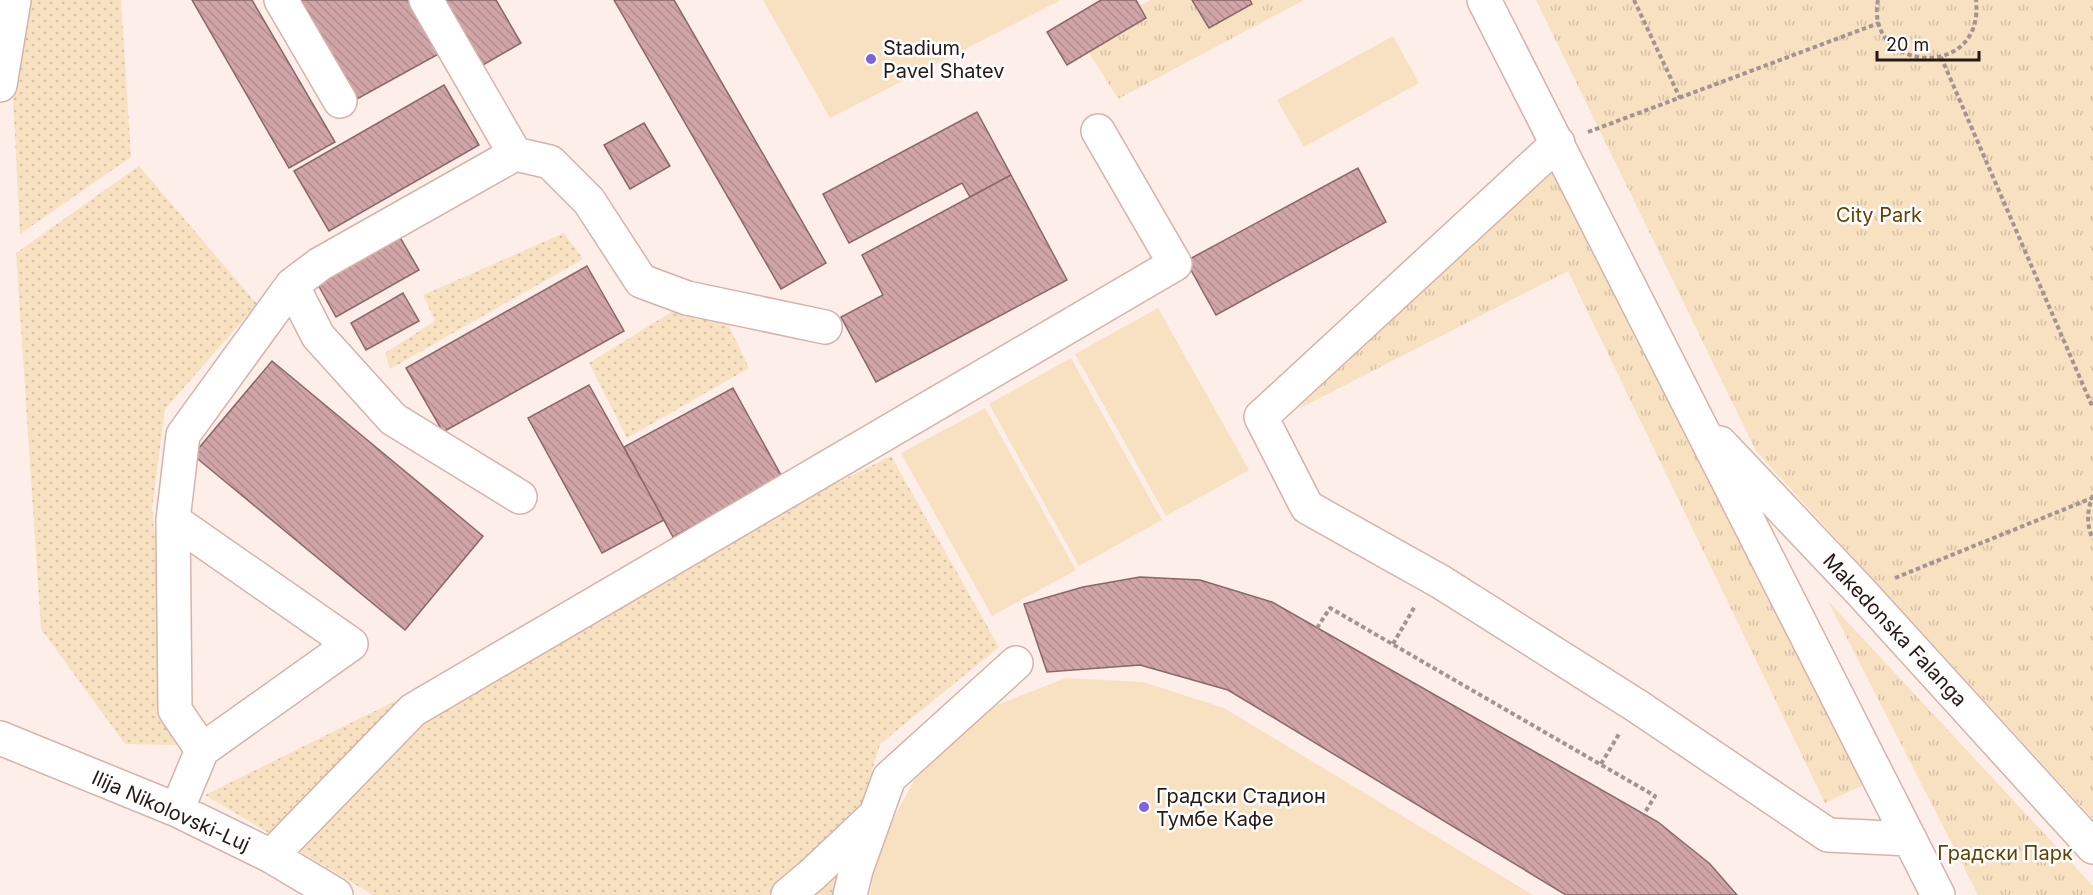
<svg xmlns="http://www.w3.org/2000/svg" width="2093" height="895" viewBox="0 0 2093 895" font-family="Inter,sans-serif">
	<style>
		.grass { fill: url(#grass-dots) }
		.park { fill: url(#park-tufts) }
		.garden { fill: #f8e1c1 }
		.building { fill: url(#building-back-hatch); stroke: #88676a; stroke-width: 1.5 }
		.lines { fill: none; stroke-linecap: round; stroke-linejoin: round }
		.minor-casing { stroke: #d5b3aa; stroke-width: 36 }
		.path { stroke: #a39491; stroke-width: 4; stroke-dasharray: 4.5 3; stroke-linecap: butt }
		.minor { stroke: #fff; stroke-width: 33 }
		.poi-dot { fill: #7f62dd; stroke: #fff; stroke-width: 2 }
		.labels { text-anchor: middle; stroke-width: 5; stroke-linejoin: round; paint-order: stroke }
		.poi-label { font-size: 20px; fill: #251815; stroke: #fff; text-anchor: start }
		.park-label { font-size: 20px; fill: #614105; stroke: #fff }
		.street-label { font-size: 20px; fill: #251815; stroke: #fff }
	</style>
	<defs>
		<pattern id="grass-dots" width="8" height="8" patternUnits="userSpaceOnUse" patternTransform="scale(1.5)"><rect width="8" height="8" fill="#f8e1c1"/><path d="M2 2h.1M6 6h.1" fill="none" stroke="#d4c0a5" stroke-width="1.8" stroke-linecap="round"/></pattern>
		<pattern id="park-tufts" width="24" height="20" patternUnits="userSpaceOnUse" patternTransform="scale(1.5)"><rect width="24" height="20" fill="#f8e1c1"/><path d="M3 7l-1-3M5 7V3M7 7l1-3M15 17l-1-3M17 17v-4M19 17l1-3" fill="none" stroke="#d4c0a5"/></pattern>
		<pattern id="building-back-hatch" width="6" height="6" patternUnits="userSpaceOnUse" patternTransform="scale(1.5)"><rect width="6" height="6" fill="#d1a5a8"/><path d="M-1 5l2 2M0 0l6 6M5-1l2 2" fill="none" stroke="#b38d90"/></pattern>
	</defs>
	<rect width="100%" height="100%" fill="#fdeeea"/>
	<path class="grass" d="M8,0H121L131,157L20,234Z
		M139,166L257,304L165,409L152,508L177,745L125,744L41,629L16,253Z
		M564,233L583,259L390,369L385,353L435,321L423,295Z
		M673,311L723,314L749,368L627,438L589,363Z
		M891,456L999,647L880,744L835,895H373L205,795Z"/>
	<path class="park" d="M1150,0H1304L1118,99L1080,38Z
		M1536,0H2093V819L1756,451Z
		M1547,158L1863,785L1825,803L1568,271L1298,409Z
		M1828,601L2093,886V895H1978Z"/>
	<path class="garden" d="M763,0H1061L830,118Z
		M1393,36L1419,83L1304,147L1277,100Z
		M1158,308L1249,470L1166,516L1075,354Z
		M1071,358L1162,520L1079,566L989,404Z
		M985,408L1076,570L992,616L901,453Z
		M1066,678L1143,682L1224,708L1533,895H870L878,847L922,766L989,708Z"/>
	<path class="building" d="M192,0H252L335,142L289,168Z
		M301,0H415L444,51L357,99Z
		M436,0H496L521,43L476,69Z
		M614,0H674L826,263L781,289Z
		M1101,0H1136L1146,18L1067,65L1047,32Z
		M1192,0H1250L1252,4L1209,28Z
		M444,85L479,145L329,231L294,171Z
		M977,112L1011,175L970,197L962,183L849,243L823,194Z
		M644,123L670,166L630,189L604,145Z
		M1358,168L1386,222L1216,315L1186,261Z
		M1011,175L1067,280L876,382L841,317L883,295L862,255Z
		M398,234L419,270L336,317L316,281Z
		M587,266L624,331L443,432L406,368Z
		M403,293L419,321L366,350L351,323Z
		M272,361L483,536L405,630L193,455Z
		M589,385L664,520L602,553L528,418Z
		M733,388L782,477L673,537L624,447Z
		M1140,577L1200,580L1272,602L1658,822L1710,864L1737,895H1566L1228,690L1140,665L1047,672L1024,604L1083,587Z"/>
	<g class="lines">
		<g class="minor-casing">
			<path id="minor" d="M281,0L340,101
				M426,0L515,154
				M1484,0L1938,895
				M0,85L14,0
				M1558,143L1261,417L1307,507L1441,582L1637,706L1828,835L1910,839
				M292,285L318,336L393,419L520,497
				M1720,443L1861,592L2093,847
				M173,520L351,644L202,750L177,810
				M0,738L177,810L271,856L336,895
				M202,750L175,710L173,520L183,435L292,285L320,264L515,154L550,162L589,201L641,281L687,298L825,327
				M271,856L413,710L1175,264L1098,131
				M788,895L813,874L871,819
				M850,895L856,870L889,778L1016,663"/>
		</g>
		<path class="path" d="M1634,0L1680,98
			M1878,0C1864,72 1985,82 1976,0
			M1941,57L2093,408
			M1588,132L1879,23
			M2093,495C2087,510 2086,525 2093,539
			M1895,578L2092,498
			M1317,628L1330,608L1655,796L1644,814
			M1393,644L1415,606
			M1601,764L1619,734"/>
		<use href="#minor" class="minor"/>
	</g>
	<g class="poi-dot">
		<circle cx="871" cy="59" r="6"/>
		<circle cx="1144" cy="807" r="6"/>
	</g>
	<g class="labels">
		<g class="poi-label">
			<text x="883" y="55">Stadium,<tspan x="883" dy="23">Pavel Shatev</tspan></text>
			<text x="1156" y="803">Градски Стадион<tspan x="1156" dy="23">Тумбе Кафе</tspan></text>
		</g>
		<g class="park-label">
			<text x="1879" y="222">City Park</text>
			<text x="2005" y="860">Градски Парк</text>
		</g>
		<g class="street-label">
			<text transform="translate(1895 630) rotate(47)" y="7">Makedonska Falanga</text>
			<text transform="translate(171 811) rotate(24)" y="7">Ilija Nikolovski-Luj</text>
		</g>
	</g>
	<path d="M1877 51v9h102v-9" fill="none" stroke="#251815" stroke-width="3"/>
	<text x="1886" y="51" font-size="18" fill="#251815" stroke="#ffffff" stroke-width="4.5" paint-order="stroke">20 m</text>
</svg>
